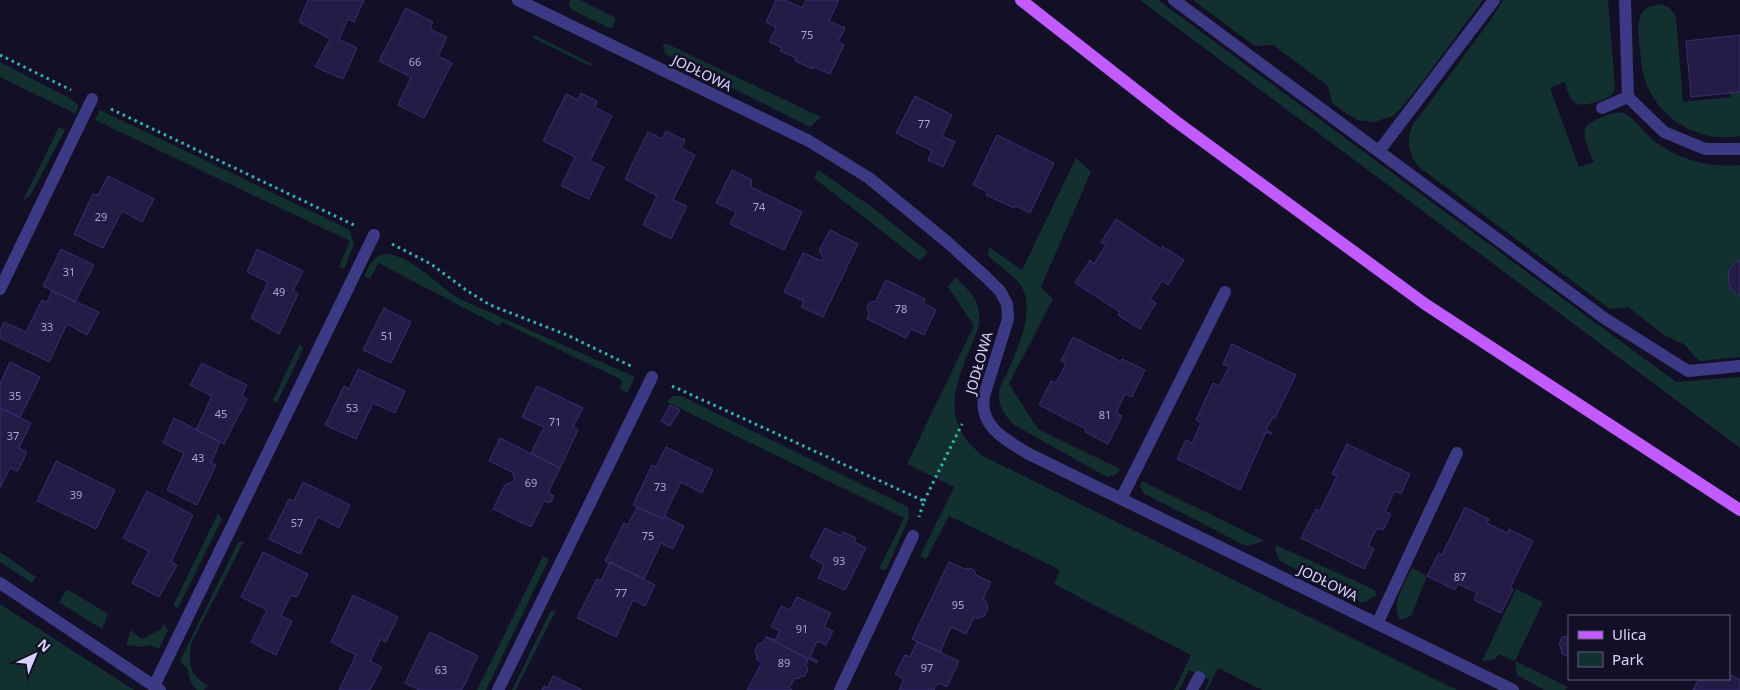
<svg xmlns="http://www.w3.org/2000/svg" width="1740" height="690" viewBox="0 0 1740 690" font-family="'Noto Sans',sans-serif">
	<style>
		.green { fill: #12302f }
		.building { fill: #241b47; stroke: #3b2d73 }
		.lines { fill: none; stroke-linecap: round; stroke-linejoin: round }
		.path { stroke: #2fb8b0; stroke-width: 3; stroke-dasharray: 2.5 4; stroke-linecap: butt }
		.minor { stroke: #3d3a85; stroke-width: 12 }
		.major { stroke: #c25bff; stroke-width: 12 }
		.labels { text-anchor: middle; stroke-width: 5; stroke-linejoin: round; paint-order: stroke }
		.number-label { font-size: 11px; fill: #aca6d1 }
		.street-label { font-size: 14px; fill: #d9d4ff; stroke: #130f26 }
	</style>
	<rect width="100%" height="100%" fill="#130f26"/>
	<path class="green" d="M570,0H580L616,18L613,27L609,28L572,10L569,5Z
		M1140,0H1158L1676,382L1740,377V448Z
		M1193,0H1483L1419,86L1400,109L1393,116L1374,122L1357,120L1347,114L1332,103L1328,86L1273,45L1255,46Z
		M1503,0H1608L1615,87C1614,90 1615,91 1612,94C1607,100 1582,108 1575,103C1569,99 1567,89 1565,82L1550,88L1579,167L1594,162C1589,149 1580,137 1587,125C1595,119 1614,110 1623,113C1634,117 1641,129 1649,137C1673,158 1708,168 1740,165V357L1699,361L1685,345L1664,335L1628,307L1610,309L1419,167C1409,155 1406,141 1412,126L1489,22Z
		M1660,4C1668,6 1673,9 1676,17L1683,102L1731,97L1730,93L1740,92V136C1700,143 1658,120 1645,80C1642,71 1641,60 1640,50C1639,40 1636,25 1641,15C1644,8 1652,5 1660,4Z
		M534,35L592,64L590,66L533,38Z
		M665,43L821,117L810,127L665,54L663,46Z
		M0,62L71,99L78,105L76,114L0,77Z
		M100,110L344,227L350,231L354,244L344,269L339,267L350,241L95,120Z
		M59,127L65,130L30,196L23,200Z
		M1076,158L1091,172L1041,287L1053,299L1009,384L1038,429L1120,469L1117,474L1107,477L1014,425C1007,418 1001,410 999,400C997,389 1004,380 1008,371C1018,347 1035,312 1022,287C1016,277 997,264 988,256L989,247L1022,270Z
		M818,170L872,207L928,252L920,261L814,178Z
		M384,254C410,254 436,284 458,298L635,377L627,393L620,389L622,380L502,322L499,326L378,263L370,279L364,276C369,266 372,257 384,254Z
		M955,277C963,285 975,295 978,307C982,320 977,332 972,344C959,375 944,407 965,438C969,444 976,449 981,455L1457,690H1262L1218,668L1207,690H1205L1209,680L1189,670L1179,690H1174L1191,655L1054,584L1060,570L949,516L926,559L920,556L954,487L907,464L974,326L948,287Z
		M300,343L303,349L277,403L273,400Z
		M672,396H681L908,507L909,518L886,570L879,569L904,518L667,402Z
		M1142,481L1263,540L1262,542L1246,546L1143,493L1140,486Z
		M218,513L222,519L178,608L173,606Z
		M244,541L191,644C189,667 189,673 208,686L204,690H197C191,684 188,678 188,669L180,662L181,659L238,542Z
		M1276,545L1375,590L1376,596L1362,603L1280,561L1275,549Z
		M0,552L36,577L32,583L0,562Z
		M543,556L549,559L486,690H477Z
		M1412,568L1427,576L1411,616L1400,620C1390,604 1405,583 1412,568Z
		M67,589L108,614L102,629L59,602Z
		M1516,589L1543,602L1515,661L1568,687L1565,690H1544L1517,675L1515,661L1499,654L1495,659L1482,661Z
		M0,604L134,690H0Z
		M556,610L516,690H512L550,612Z
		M164,624L168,630L159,649L150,645L143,647L126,645L131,630L142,639L161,629Z"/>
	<path class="building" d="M308,0H364L354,22L348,19L339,39L357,48L343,79L315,67L330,39L299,22Z
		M776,0H785L802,8L806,0H839L829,21L845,28L838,42L844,45L830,74L813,67V69L795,61L796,58L780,51L782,48L769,42L776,27L766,22Z
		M406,8L433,22L430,29L447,37L438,56L452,63L424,118L398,105L411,77L379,61Z
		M1740,35V92L1691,97L1686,41Z
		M581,93L597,101L595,107L612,116L590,161L604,167L589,199L561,186L575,157L543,141L566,94L578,100Z
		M915,96L952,115L942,136L955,142L943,167L928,160L932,151L896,133Z
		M666,131L685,140L681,148L695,155L673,200L687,206L671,239L643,225L657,196L625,179L648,132L662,139Z
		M997,135L1054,163L1030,213L1015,206L1014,208L986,195L988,192L973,185Z
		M732,170L752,180L751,187L802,212L784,250L730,224L736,212L716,203Z
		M108,176L154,199L142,222L122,211L103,248L74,234L93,194L98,195Z
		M1116,219L1161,249L1162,246L1184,260L1168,285L1162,281L1150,299L1156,303L1140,329L1118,315L1120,312L1075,283L1090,260L1094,264L1106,245L1101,242Z
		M830,230L858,244L823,317L801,307L804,301L784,292L803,253L822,261L823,258L819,251Z
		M61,249L94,265L75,302L43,286Z
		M257,249L303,271L293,291L298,294L279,334L251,318L268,282L247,272Z
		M1739,260H1740V296L1735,293L1730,287L1728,279L1729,271L1733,265Z
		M886,280L925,299L923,303L936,310L924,335L911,329L906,338L867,319L869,314L867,309L869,303L876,301Z
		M52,291L99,312L87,335L67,324L49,362L0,338V330L4,322L26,332L42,300L47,302Z
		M384,308L411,322L391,363L363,350Z
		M1073,337L1120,361L1122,359L1145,370L1132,397L1125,394L1116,413L1122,416L1108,444L1085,432L1086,429L1039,405L1051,381L1056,383L1066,364L1061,361Z
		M1232,344L1296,375L1275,418L1273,417L1266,430L1272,433L1271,434L1266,432L1240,490L1177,459L1186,440L1192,443L1201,423L1196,420L1213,383L1219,386L1229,367L1223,364Z
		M10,362L40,377L20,417L0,408V384Z
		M202,363L247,385L242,396L247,399L224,444L196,430L212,396L190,385Z
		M358,369L405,391L395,413L373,403L356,439L325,425L344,386L349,389Z
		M537,386L583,408L573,427L578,430L560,468L531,453L544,427L522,417Z
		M670,405L680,410L670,426L661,421Z
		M0,408L31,423L19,448L27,452L18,471L10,468L0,488Z
		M174,418L220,442L211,463L216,465L197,505L167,490L184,453L163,443Z
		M500,438L560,468L548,493L554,496L550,503L544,501L531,527L493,509L505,485L515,481L513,475L514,473L489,461Z
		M1347,444L1410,474L1401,494L1395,491L1385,511L1391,514L1383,530L1377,528L1368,546L1374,549L1364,569L1301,538L1316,509L1320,511L1337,476L1332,474Z
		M666,447L713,470L702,493L681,482L663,519L633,505L652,465L656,467Z
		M56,461L115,490L96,529L37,501Z
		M303,482L350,505L339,528L318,517L300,554L269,539L289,499L294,501Z
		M147,491L193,515L171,562L177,565L159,597L132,583L149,551L123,538Z
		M637,507L663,519L664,516L684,526L673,549L661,543L644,579L610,562V564L605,561L624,523L628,525Z
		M1465,507L1489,519L1487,523L1507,533L1509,529L1533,541L1510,588L1513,589L1501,613L1474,600L1477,593L1458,584L1455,590L1427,576L1439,553L1442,555Z
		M825,528L841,536L843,532L856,538L854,542L866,548L845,590L818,578L824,565L810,557Z
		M263,552L308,574L297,597L291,595L281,616L292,621L276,655L251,642L267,610L241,597Z
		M610,562L655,585L645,606L633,600L616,637L577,618L597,579L601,581Z
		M949,562L965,569L969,568L974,570L976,575L991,582L983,599L986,601L988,609L984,616L977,619L974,617L966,634L951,627L940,652L912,639Z
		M353,595L398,617L386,642L381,639L370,661L382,667L370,690H339L356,655L331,642Z
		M797,597L831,613L824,627L833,631L826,645L817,641L810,657L818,661L817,663L766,637L775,640L780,631L771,627L781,606L790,610Z
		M430,632L478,656L462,690H419L405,683Z
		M1569,636V657L1561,653L1562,651L1559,644L1562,637Z
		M766,637L808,659L806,665L808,669L805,676L800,677L798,679L795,678L789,688L792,690H747L762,662L756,659L757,656L755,651L758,644L763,643Z
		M917,642L959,661L947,687L938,683L934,690H899L904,679L895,674L905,655L910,657Z
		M1729,674L1740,680V690H1693L1699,679H1729Z
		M553,676L582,690H542L544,686L548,688Z"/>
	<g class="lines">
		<path class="path" d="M0,55L71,90
			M111,109L356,226
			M392,244L431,264L466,290L490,305L567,335L633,367
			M672,386L924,501L919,517
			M924,501L962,424"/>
		<path class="minor" d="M518,0L809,141L869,178L946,241L986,277L1000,291L1007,304L1008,319L984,396C979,427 1006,440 1029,454L1513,690
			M1174,0L1604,318L1688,371L1740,366
			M1628,97L1664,132L1705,149H1740
			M1602,108L1628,97L1625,0
			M1379,151L1494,0
			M0,289L92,99
			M1121,499L1225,292
			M0,583L160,690
			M1377,624L1457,453
			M154,686L374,235
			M498,690L652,377
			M840,690L913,536
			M1192,690L1199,677"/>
		<path class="major" d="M1021,0L1174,120L1425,304L1740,510"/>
	</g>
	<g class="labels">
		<g class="number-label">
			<text x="807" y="39">75</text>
			<text x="415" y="66">66</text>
			<text x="924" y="128">77</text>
			<text x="759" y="211">74</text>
			<text x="101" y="221">29</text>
			<text x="69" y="276">31</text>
			<text x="279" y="296">49</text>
			<text x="901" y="313">78</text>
			<text x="47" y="331">33</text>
			<text x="387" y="340">51</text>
			<text x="15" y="400">35</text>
			<text x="352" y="412">53</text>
			<text x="221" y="418">45</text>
			<text x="1105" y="419">81</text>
			<text x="555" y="426">71</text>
			<text x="13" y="440">37</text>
			<text x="198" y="462">43</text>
			<text x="531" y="487">69</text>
			<text x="660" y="491">73</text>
			<text x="76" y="499">39</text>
			<text x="297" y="527">57</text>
			<text x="648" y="540">75</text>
			<text x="839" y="565">93</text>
			<text x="1460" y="581">87</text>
			<text x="621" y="597">77</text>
			<text x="958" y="609">95</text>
			<text x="802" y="633">91</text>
			<text x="784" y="667">89</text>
			<text x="927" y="672">97</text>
			<text x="441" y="674">63</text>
		</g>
		<g class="street-label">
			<text transform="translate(702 73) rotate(26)" y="5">JODŁOWA</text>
			<text transform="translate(979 363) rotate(-74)" y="5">JODŁOWA</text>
			<text transform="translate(1328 583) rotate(26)" y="5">JODŁOWA</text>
		</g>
	</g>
	<rect x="1568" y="615" width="162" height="65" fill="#130f26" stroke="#625e7d"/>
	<rect x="1578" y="631" width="25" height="8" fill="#c25bff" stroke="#625e7d"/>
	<text x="1612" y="640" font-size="15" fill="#d9d4ff">Ulica</text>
	<rect x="1578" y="652" width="25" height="15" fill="#12302f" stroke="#625e7d"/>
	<text x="1612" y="665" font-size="15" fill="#d9d4ff">Park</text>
	<g transform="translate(35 655) rotate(44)" stroke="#130f26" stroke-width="4" paint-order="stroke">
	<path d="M0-4L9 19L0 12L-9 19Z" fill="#d9d4ff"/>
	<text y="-8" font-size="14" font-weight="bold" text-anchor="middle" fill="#d9d4ff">N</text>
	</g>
</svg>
